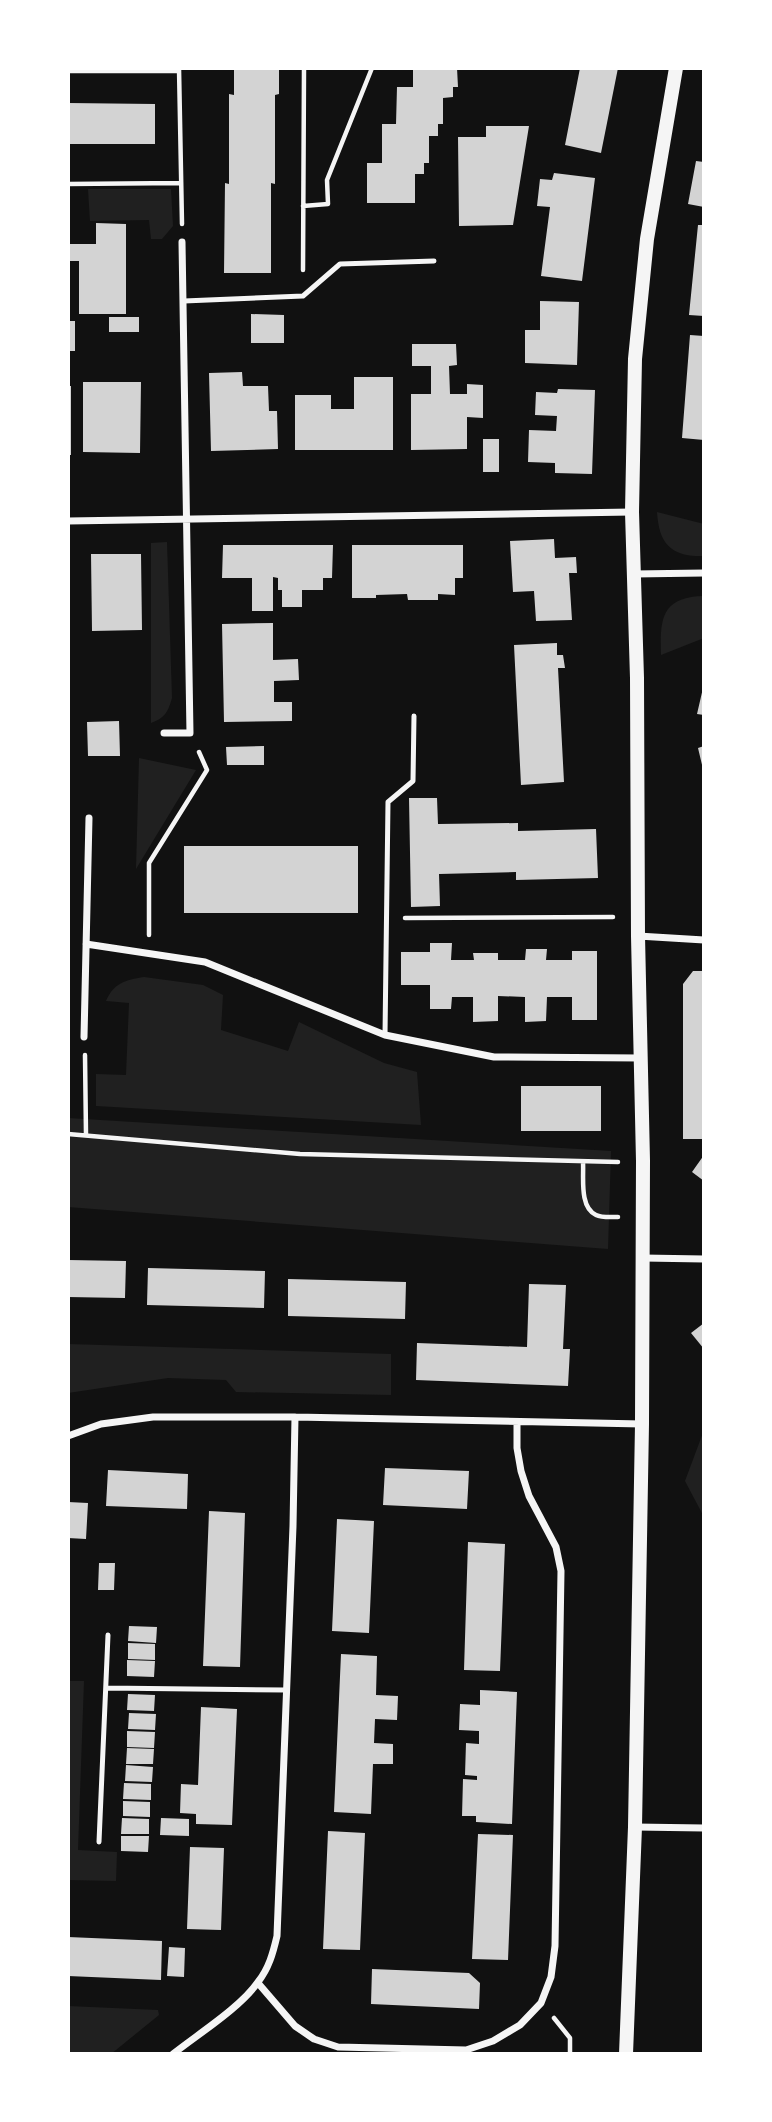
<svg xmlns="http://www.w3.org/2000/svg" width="772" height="2122" viewBox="0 0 772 2122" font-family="Merriweather,serif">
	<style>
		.green { fill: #202020 }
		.building { fill: #d3d3d3 }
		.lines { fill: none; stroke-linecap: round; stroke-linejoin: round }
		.path { stroke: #f5f5f5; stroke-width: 4.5 }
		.service { stroke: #f5f5f5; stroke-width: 5 }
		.minor { stroke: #f5f5f5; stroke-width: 7 }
		.secondary { stroke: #f5f5f5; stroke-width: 14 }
	</style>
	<rect width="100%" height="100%" fill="#111"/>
	<path class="green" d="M88,189H171L173,226L162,239H151L149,220L90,221Z
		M657,512L704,524V556C671,557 659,544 657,512Z
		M167,542L172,698C168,712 165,718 151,723V543Z
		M704,596V638L661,655C660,619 661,597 704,596Z
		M139,758L196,770L136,869Z
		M144,977L203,985L223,995L221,1030L288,1051L299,1022L384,1063L417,1072L421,1125L96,1106V1074L126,1075L129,1003L106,1001C114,983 125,980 144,977Z
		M68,1118L611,1151L608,1249L68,1207Z
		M68,1344L391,1354V1395L236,1392L226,1380L168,1378L68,1393Z
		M704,1430V1517L685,1481Z
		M68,1681H84L78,1850L117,1852L116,1881L68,1880Z
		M68,2006L158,2010L159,2015L111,2054H69Z"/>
	<path class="building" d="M234,68H279V94L275,95V184L271,183V273H224L225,183L229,184V94L234,95Z
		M413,68H457L458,87H453V97L443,98V124H438V136H429V163H424V174H415V203H367V163H382V124H396L397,87H413Z
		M580,68H618L601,153L565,145Z
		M68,103L155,104V144H68Z
		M486,126H529L513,225L459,226L458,137H486Z
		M696,161L704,162V207L688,204Z
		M554,173L595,178L582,281L541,276L550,207L537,206L540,179L552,180Z
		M96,223L126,224V314H79V261H68V244H96Z
		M698,225H704V316L689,315Z
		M540,301L579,302L577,365L525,363V330H540Z
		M251,314L284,315V343H251Z
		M109,317H139V332H109Z
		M68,321H75V351H68Z
		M690,335L704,336V440L682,438Z
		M412,344H456L457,365L449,366L450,394H467V384L483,385V418L467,417V449L411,450V394H431V366H412Z
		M242,372L243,386H268L269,411H277L278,449L211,451L209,373Z
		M354,377H393V450H295V395H331V409H354Z
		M83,382H141L140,453L83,452Z
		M68,386H71V455H68Z
		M558,389L595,390L592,474L555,473V463L528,462L529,430L556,431L557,416L535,415L536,392L557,393Z
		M483,439H499V472H483Z
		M554,539L555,558L576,557L577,573H569L572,620L536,621L534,591L513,592L510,541Z
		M223,545H333L332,578H323V590H302V607H282V590H278V578L273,577V611H252V578H222Z
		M352,545H463V578H455V595L438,594V600H408L407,594L376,595V598H352Z
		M91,554H141L142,630L92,631Z
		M273,623V660L298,659L299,680L274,681V702H292V721L224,722L222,624Z
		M557,643V655H563L565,668H558L564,782L521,785L514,645Z
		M703,688H704V715L697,714Z
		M119,721L120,756H88L87,722Z
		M264,746V765H227L226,747Z
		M704,746V769H703L698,748Z
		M409,798H437L438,824L518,823V831L596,829L598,878L516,880V872L439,874L440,906L411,907Z
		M184,846H358V913H184Z
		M430,943H452L451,960H474L473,953H498V960H525L526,949H547L546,960H572V951H597V1020H572V997H547L546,1021L525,1022V997L498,996V1021L473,1022V997H452L451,1009H430V985H401V952H430Z
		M693,971H704V1139H683V984Z
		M521,1086H601V1131H521Z
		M704,1155V1181L692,1172Z
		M68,1260L126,1261L125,1298L68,1297Z
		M148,1268L265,1271L264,1308L147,1305Z
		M288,1279L406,1282L405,1319L288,1316Z
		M529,1284L566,1285L563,1349H570L568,1386L416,1380L417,1343L527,1347Z
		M704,1323V1349L691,1333Z
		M385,1468L469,1471L467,1509L383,1505Z
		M108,1470L188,1474L187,1509L106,1506Z
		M68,1502L88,1503L86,1539L68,1538Z
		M209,1511L245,1513L240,1667L203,1666Z
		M337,1519L374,1521L369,1633L332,1631Z
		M468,1542L505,1544L500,1671L464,1670Z
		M99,1563H115L114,1590H98Z
		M129,1626L157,1627L156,1643L128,1641Z
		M128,1643L155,1644V1660L128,1659Z
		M341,1654L377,1656L376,1695L398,1696L397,1720L375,1719L374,1743L393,1744V1764H373L371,1814L334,1812Z
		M127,1660L155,1661L154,1677L127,1676Z
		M480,1690L517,1692L512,1824L476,1822V1816H462L463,1779L477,1780V1776L465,1775L466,1743L479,1744V1731L459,1730L460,1704L480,1705Z
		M128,1694L155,1695L154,1711L127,1710Z
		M201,1707L237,1709L232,1825L196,1824V1814L180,1813L181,1784L198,1785Z
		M129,1713L156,1714L155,1730L128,1729Z
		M127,1731L155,1732L154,1748L127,1747Z
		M127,1748L154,1749L153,1764H126Z
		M126,1765L153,1767L152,1782L125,1781Z
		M124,1783L151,1784V1800L123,1799Z
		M123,1801L150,1802V1817L123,1816Z
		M122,1818L149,1819V1834H121Z
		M161,1818L189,1819V1836L160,1835Z
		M328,1831L365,1833L360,1950L323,1949Z
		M478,1834L513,1835L508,1960L472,1959Z
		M121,1836H149L148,1852L121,1851Z
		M190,1847L224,1848L221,1930L187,1929Z
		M68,1937L162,1941L161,1980L68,1976Z
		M169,1947L185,1948L184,1977L167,1976Z
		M372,1969L469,1973L480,1983L479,2009L371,2004Z"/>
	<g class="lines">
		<path class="path" d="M179,68L182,224
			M68,71H179
			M68,184L181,183
			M303,206L328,204L327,180L372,68
			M303,270L304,68
			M405,918L613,917
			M149,935V863L207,770L199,752
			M85,1055L86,1135
			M68,1134L300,1154L618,1162
			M583,1162C584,1177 579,1207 596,1215C602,1218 611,1217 618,1217
			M554,2018L570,2038V2054"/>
		<path class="service" d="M184,301L303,296L340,264L434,261
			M385,1035L388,802L413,781L414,716
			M106,1688L286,1690
			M99,1842L108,1635"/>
		<path class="minor" d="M68,521L632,512
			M634,574L704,573
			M164,733H190L182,242
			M638,936L704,940
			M86,944L205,962L385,1035L494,1057L640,1058
			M84,1037L89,818
			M643,1258L704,1259
			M68,1436L101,1424L153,1417H295L642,1424
			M635,1827L704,1828
			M258,1983L295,2026L314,2039L338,2047L466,2050L493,2041L520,2025L541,2003L551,1977L555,1946L561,1571L556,1547L529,1496L521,1471L517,1448V1422
			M173,2054C198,2034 240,2008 258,1982C269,1968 273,1953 277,1936L293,1526L295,1417"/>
		<path class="secondary" d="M626,2054L635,1827L642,1424L643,1161L638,936L637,678L632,512L635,359L647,239L676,68"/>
	</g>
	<rect width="772" height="2122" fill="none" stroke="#ffffff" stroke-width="140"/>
</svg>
